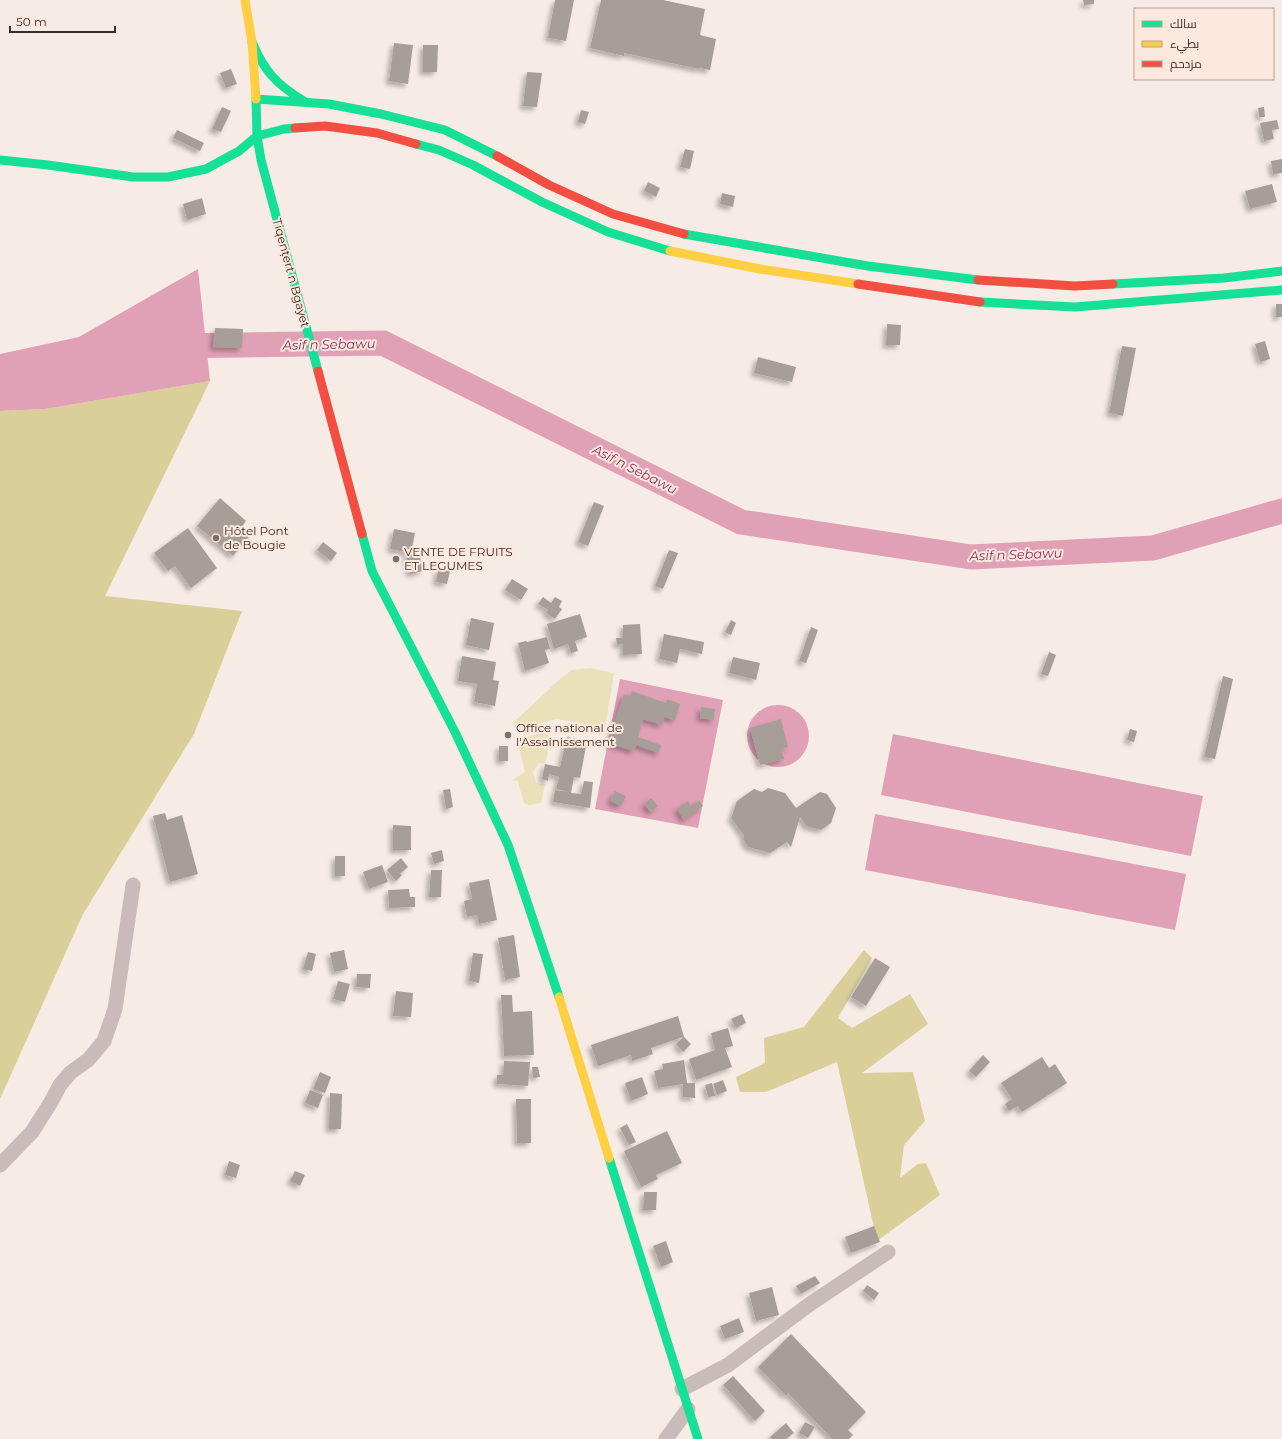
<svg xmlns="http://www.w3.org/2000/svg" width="1282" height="1439" viewBox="0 0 1282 1439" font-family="Montserrat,Cairo,sans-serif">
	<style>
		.green { fill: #eae1bb }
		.forest { fill: #dace99 }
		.water { fill: #e0a0b6 }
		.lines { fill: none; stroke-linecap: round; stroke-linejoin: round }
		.river { stroke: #e0a0b6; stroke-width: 25 }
		.building { fill: #a79f97; filter: url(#shadow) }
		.street { stroke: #c9bbb9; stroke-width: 15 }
		.fast { stroke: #16e098; stroke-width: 9 }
		.slow { stroke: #ffcf43; stroke-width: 9 }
		.jam { stroke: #f24e42; stroke-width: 9 }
		.poi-dot { fill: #7b6f68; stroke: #fde8de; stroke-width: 1.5 }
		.labels { text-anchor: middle; stroke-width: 4; stroke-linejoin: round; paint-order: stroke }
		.street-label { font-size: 12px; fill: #392c25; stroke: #fde8de }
		.poi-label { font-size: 12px; fill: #392c25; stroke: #fde8de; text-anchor: start }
		.water-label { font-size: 13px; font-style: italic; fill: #902a5a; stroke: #fde8de }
	</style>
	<defs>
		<filter id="shadow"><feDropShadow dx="-3.5" dy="3.5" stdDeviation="2" flood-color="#0004"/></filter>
	</defs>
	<rect width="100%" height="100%" fill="#f6ebe5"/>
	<path class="green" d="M590,668L614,673L605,728L557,719L515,730L513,723L560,679L572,670Z
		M546,731C554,739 547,754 545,764L539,763L533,772L536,783L545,784L541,803L529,805L524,803L518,782L513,780L525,772L518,743L520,740Z"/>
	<path class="forest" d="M210,381L105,596L242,611L194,734L83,914L0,1099V411L45,409Z
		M864,950L872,958L838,1018L852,1028L910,994L928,1024L862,1073L913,1072L925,1121L904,1145L900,1178L918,1164L926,1163L940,1195L877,1241L837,1062L766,1092H740L736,1077L765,1063L764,1038L804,1027Z"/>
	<path class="water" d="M198,269L210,381L45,409L0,411V354L79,337Z
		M620,679L723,700L698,828L595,809Z
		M747 736a31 31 0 1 1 62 0a31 31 0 1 1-62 0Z
		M893,734L1203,796L1191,856L881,795Z
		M875,814L1186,874L1175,930L865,870Z"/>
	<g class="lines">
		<path class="river" d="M173,346L383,343L741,522L971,557L1153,548L1282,511"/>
	</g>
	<path class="building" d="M555,0H574L566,41L548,38Z
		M601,0H663L705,9L700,35L716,39L710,70L700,68L699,69L624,53V56L590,48Z
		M1083,0H1094V4L1084,5Z
		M394,43L413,45L408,84L389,81Z
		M423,45H438L437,72H423Z
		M231,69L237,84L226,88L220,73Z
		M527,72L542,73L537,107L523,106Z
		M222,107L231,111L221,132L212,129Z
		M1264,107L1265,117H1259L1258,108Z
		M581,110L589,112L585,124L578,122Z
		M1277,120L1279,129L1272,130L1274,139L1264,141L1260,123Z
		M177,130L204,143L200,151L173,138Z
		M685,149L694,151L690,169L680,167Z
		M1282,159V173L1273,174L1271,161Z
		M648,182L660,188L656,197L644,191Z
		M1272,184L1277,202L1250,209L1245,191Z
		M722,193L735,196L733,207L720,204Z
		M202,198L206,214L187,220L183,204Z
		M1276,304H1282V317H1276Z
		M887,324L901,325L900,345H886Z
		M215,328L243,329L242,348L213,347Z
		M1265,341L1270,359L1260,362L1255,344Z
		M1122,346L1136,348L1123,416L1109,413Z
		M758,357L796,367L792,382L754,373Z
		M220,498L246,521L243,525L252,533L233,556L197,526Z
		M594,502L604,506L588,546L578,542Z
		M188,528L217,568L191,588L175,566L168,571L154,553Z
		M394,529L415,533L411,553L390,549Z
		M323,542L337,553L331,561L317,550Z
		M669,550L678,553L663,589L655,586Z
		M419,552L423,571L410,574L406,555Z
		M438,569L450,571L447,584L436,582Z
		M512,579L528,589L521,600L505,590Z
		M543,597L551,603L555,597L562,601L559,607L562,609L555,619L546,613L548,610L538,604Z
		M580,614L587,637L575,641L578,651L571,653L568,644L554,649L547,624Z
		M471,618L494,623L489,650L466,645Z
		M731,620L736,623L731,635L725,632Z
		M640,624L642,654L623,655V644L617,645L616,638H623V625Z
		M811,627L818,630L806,663L799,661Z
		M664,634L704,642L702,654L680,649L677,663L659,659Z
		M547,637L550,649L545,650L549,663L525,671L518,643L526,641L527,642Z
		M1049,652L1056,655L1048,676L1041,674Z
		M462,656L496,662L493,680L499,681L495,706L474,702L477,684L458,681Z
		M733,657L760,663L756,680L729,673Z
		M1223,676L1233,679L1215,759L1204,757Z
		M632,691L666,703L667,699L680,704L675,720L664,717L662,725L643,719L638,737L661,745L659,753L636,745L634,751L608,743L624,694L630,696Z
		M701,707L715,709L714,720L700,718Z
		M781,719L788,747L781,749L784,759L760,765L750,728Z
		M1130,729L1137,731L1134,742L1127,740Z
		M567,737L587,741L580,778L574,777L571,793L581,794L584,781L593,782L590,808L553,802L555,790L569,792L556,789L559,777L549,774L548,781L542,779L545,764L560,767Z
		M499,746H508V761H499Z
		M768,788L785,793L796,808L820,792L827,794L836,808L831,823L821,830L806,826L800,817L791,847L787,842L770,853L748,847L743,839L744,836L731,818L737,801L754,789L762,792Z
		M450,789L453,807L446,809L443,790Z
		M615,791L626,796L621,806L610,801Z
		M651,798L658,806L651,812L644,804Z
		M699,800L703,806L684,820L677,809L688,801L691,806Z
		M165,813L167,820L182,815L198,874L170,882L153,816Z
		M393,825L411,826V850H393Z
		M442,850L444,861L434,864L431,853Z
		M335,856H345V876H335Z
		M401,858L408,867L400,874L402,875L396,881L387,870Z
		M382,865L388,882L369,889L363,872Z
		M431,870H442L441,897H429Z
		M489,879L497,920L479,924L477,915L467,917L464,901L472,899L469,883Z
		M409,889L410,897H415V907L389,908L388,890Z
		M514,935L520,977L505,980L498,938Z
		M344,950L348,969L334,972L330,953Z
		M308,952L316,954L312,971L303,969Z
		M473,953L483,954L479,983L469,981Z
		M875,958L890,967L866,1006L851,997Z
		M357,974H371L370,988L356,987Z
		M338,981L350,984L345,1002L333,999Z
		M396,991L413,993L411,1017L393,1016Z
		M501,995H512L513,1012L532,1011L534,1055L504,1056Z
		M742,1014L746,1023L736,1028L731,1019Z
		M678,1016L684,1037L691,1044L683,1052L676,1044L683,1037L651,1048L653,1054L632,1061L631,1055L598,1066L591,1045Z
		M728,1028L733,1046L725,1048L732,1067L696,1080L689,1059L715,1050L711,1033Z
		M983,1055L990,1062L976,1077L969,1071Z
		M1042,1057L1049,1068L1055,1064L1067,1083L1022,1112L1018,1106L1009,1111L1005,1104L1012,1099L1001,1083Z
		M684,1060L687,1083H695V1098L683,1097V1084L658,1088L654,1071L663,1069L662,1064Z
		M504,1061L530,1062L528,1086L497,1084V1075H503Z
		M532,1067H538L540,1077L533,1078Z
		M320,1072L331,1077L325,1093L313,1089Z
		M642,1077L648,1094L631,1101L625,1083Z
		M723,1080L727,1091L717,1095L713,1084Z
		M712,1083L715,1096L708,1097L705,1085Z
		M310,1090L323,1095L318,1108L305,1103Z
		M330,1093L342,1094L341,1129H329Z
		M516,1099H531V1143H517Z
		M627,1124L636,1142L629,1145L620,1128Z
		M667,1131L682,1163L656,1175L658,1179L641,1187L624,1151Z
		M229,1161L240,1165L236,1178L225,1175Z
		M295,1171L305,1175L300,1186L290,1181Z
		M644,1192H657L656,1210H643Z
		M874,1226L880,1242L851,1253L845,1237Z
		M666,1241L673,1262L661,1267L653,1246Z
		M815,1276L820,1283L801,1294L796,1286Z
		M867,1285L879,1293L874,1300L863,1291Z
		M772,1287L779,1315L756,1321L749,1293Z
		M739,1318L744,1332L725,1339L720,1326Z
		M791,1334L866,1412L848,1430L853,1435L849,1439H832L788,1393L786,1396L758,1367Z
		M733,1376L765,1411L755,1421L723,1385Z
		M805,1422L815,1427L808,1438L799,1433Z
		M786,1423L794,1433L786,1439H771L770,1437Z"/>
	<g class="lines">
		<path class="street" d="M0,1165L32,1132L51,1102L60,1085L70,1073L88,1060L104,1041L115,1009L133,885
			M682,1389L728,1365L810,1304L888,1252
			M666,1439L688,1409"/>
		<path class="fast" d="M252,42C264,71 277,85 304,101
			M416,144L439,150L473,165L542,202L608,232L670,251
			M0,160L48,165L133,177H168L206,169L239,151L257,136L284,129L295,128
			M684,234L868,266L978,280
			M1113,284L1224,278L1282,271
			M980,302L1075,307L1282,290
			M318,371L261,160L257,136L256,99L329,104L381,114L445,130L497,156
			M362,534L372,571L455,732L508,845L559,997
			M609,1158L698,1439"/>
		<path class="slow" d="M245,0L252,42L256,99
			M670,251L760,269L858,284
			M559,997L609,1158"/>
		<path class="jam" d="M295,128L325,126L377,133L416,144
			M497,156L549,185L613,214L684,234
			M978,280L1075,286L1113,284
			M858,284L980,302
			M318,371L362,534"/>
	</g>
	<g class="poi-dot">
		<circle cx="216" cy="538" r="4"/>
		<circle cx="396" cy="559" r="4"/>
		<circle cx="508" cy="735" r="4"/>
	</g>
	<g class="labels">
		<g class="street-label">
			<text transform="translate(291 273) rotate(75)" y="4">Tiqenṭert n Bgayet</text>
		</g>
		<g class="poi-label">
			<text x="224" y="535">Hôtel Pont<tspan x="224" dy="14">de Bougie</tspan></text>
			<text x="404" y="556">VENTE DE FRUITS<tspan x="404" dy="14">ET LEGUMES</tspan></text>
			<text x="516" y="732">Office national de<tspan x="516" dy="14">l'Assainissement</tspan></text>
		</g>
		<g class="water-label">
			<text transform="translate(329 344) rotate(-1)" y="5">Asif n Sebawu</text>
			<text transform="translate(635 469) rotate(27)" y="5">Asif n Sebawu</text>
			<text transform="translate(1016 554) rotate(-2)" y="5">Asif n Sebawu</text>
		</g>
	</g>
	<rect x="1134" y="8" width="140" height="72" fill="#fde8de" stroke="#af9d94"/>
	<rect x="1142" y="21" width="20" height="6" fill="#16e098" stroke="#af9d94"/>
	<text x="1170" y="28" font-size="12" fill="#392c25">سالك</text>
	<rect x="1142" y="41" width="20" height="6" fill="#ffcf43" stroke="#af9d94"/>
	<text x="1170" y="48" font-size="12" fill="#392c25">بطيء</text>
	<rect x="1142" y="61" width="20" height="6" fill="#f24e42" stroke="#af9d94"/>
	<text x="1170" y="68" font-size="12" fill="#392c25">مزدحم</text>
	<path d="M10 26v6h105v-6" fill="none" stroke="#392c25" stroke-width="2"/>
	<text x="16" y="26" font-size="12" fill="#392c25" stroke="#fde8de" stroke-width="3" paint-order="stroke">50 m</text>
</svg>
